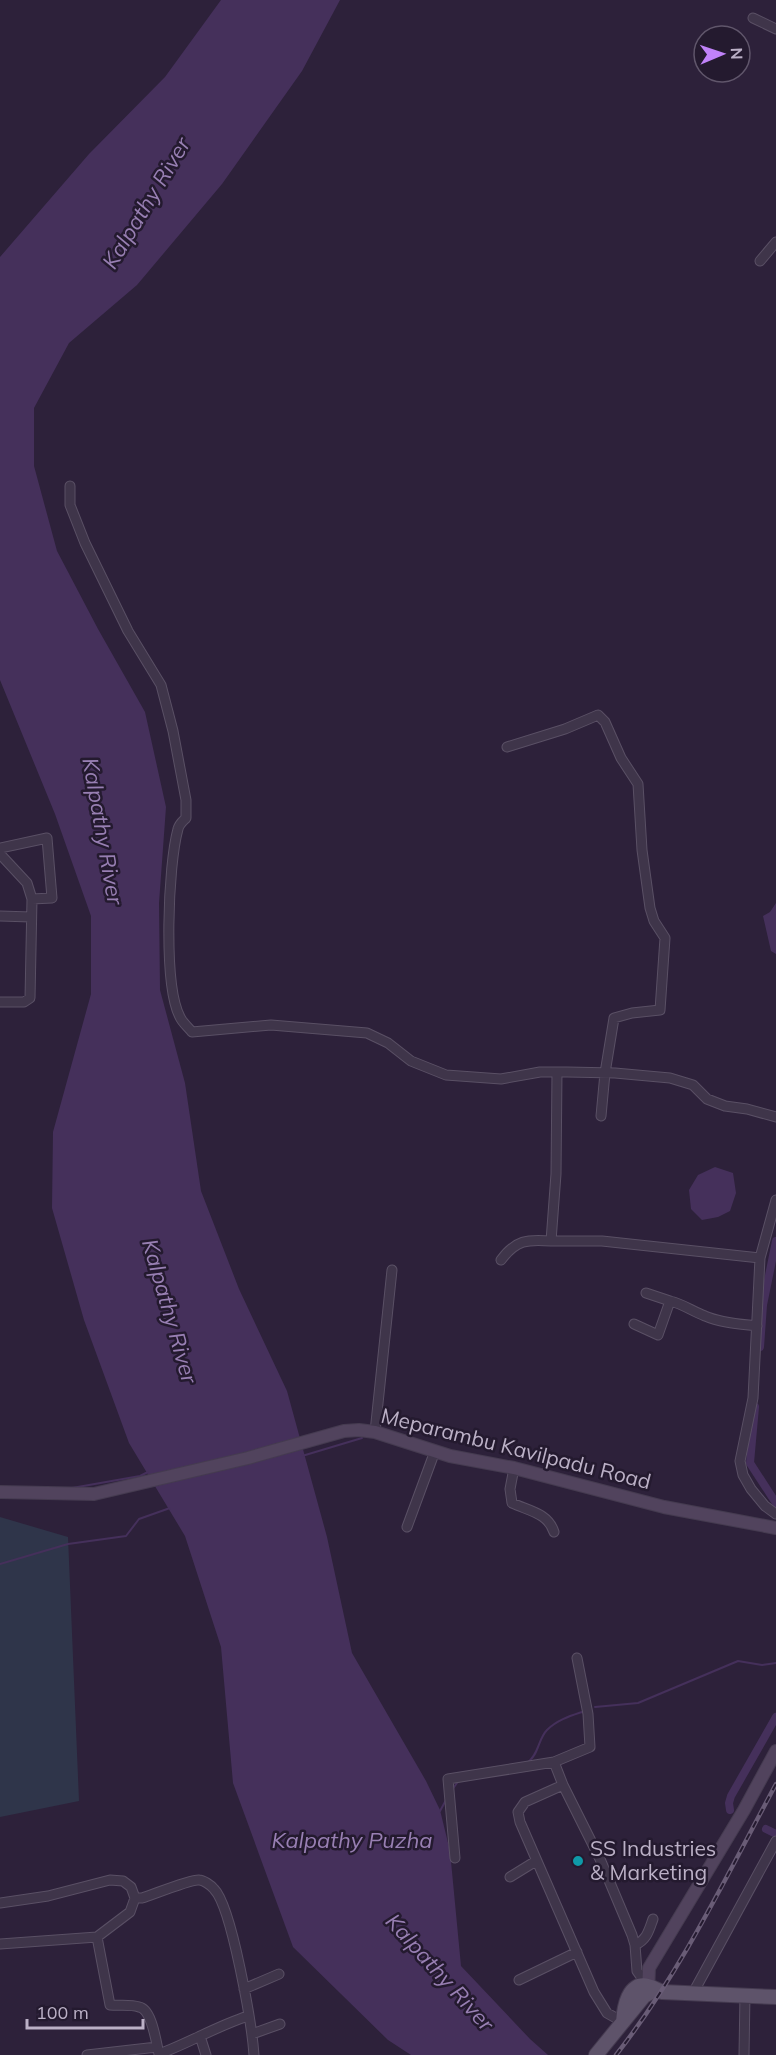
<svg xmlns="http://www.w3.org/2000/svg" width="776" height="2055" viewBox="0 0 776 2055" font-family="Mulish,sans-serif">
	<style>
		.green { fill: #2f354a }
		.water { fill: #45305b }
		.lines { fill: none; stroke-linecap: round; stroke-linejoin: round }
		.stream { stroke: #45305b; stroke-width: 2 }
		.canal { stroke: #45305b; stroke-width: 8 }
		.street-casing { stroke: #5a5065; stroke-width: 11 }
		.secondary-casing { stroke: #453b50; stroke-width: 14 }
		.primary-casing { stroke: #453b50; stroke-width: 16 }
		.street { stroke: #3f354a; stroke-width: 9 }
		.secondary { stroke: #51435d; stroke-width: 12 }
		.primary { stroke: #5e536a; stroke-width: 14 }
		.rail-casing { stroke: #695c76; stroke-width: 4.5 }
		.rail { stroke: #241a2f; stroke-width: 2; stroke-dasharray: 7; stroke-linecap: butt }
		.culture-dot { fill: #0f9aa8; stroke: #241a2f; stroke-width: 2 }
		.labels { text-anchor: middle; stroke-width: 5; stroke-linejoin: round; paint-order: stroke }
		.street-label { font-size: 21px; fill: #bbb0c6; stroke: #241a2f }
		.poi-label { font-size: 21px; fill: #bbb0c6; stroke: #241a2f; text-anchor: start }
		.water-label { font-size: 22px; font-style: italic; fill: #987fb3; stroke: #241a2f }
	</style>
	<rect width="100%" height="100%" fill="#2d213a"/>
	<path class="green" d="M0,1517L68,1537L79,1801L0,1817Z"/>
	<path class="water" d="M221,0H340L302,71L222,184L137,285L69,343L34,408V466L57,551L98,629L145,712L166,807L159,903L160,990L185,1083L201,1191L239,1289L287,1391L327,1537L352,1653L426,1781L440,1810L450,1851L461,1966L530,2039L548,2055H411L388,2040L293,1947L233,1783L221,1647L185,1536L129,1443L84,1320L52,1208L53,1132L91,994V916L55,814L0,680V257L89,154L165,77Z
		M776,903V954L771,951L763,916L770,912Z
		M715,1167L733,1173L736,1193L730,1211L718,1217L702,1220L691,1209L689,1190L698,1175Z"/>
	<g class="lines">
		<path class="stream" d="M302,1456L362,1438
			M72,1488L140,1476L148,1472
			M0,1564L68,1544L126,1536L139,1519L170,1508
			M595,1707L638,1703L738,1661L762,1665L776,1663
			M528,1762C539,1754 538,1739 547,1730C557,1720 570,1716 582,1712
			M452,1790L459,1780
			M440,1811L446,1800"/>
		<path class="canal" d="M760,1347L763,1305L776,1241
			M755,1407L750,1463L776,1503
			M730,1810L729,1803L731,1796L776,1717
			M766,1829L776,1834"/>
		<g class="street-casing">
			<path id="street" d="M753,18L776,29
				M760,261L776,242
				M70,486V505L85,543L128,631L161,685L173,731L186,800V818C183,821 179,824 178,829C168,865 163,985 180,1017C182,1022 188,1027 192,1032L271,1025L367,1033L388,1043L411,1061L446,1075L501,1079L540,1072H567L615,1073L670,1078L693,1085L707,1099L725,1106L747,1109L776,1117
				M507,747L565,729L598,715L605,722L621,758L638,784L642,850L650,908L654,921L665,938L660,1010L632,1013L614,1018L605,1073L601,1116
				M0,848L47,838L52,898L32,899
				M0,854L27,883L32,899L30,998L24,1002H0
				M0,916L31,917
				M776,1200L760,1258L753,1398L740,1461L743,1475L751,1489L765,1506L776,1514
				M551,1241H602L760,1258
				M501,1260C516,1240 527,1239 551,1241L556,1174L557,1072
				M646,1293L670,1301
				M634,1324L658,1335L670,1301C683,1304 692,1311 705,1316C721,1323 740,1324 757,1326
				M375,1432L392,1270
				M514,1468L510,1489L512,1503C529,1511 548,1513 554,1532
				M407,1527L435,1451
				M577,1658L588,1714L590,1747L554,1762L563,1785L600,1859L632,1935L635,1945L637,1971L647,1985
				M563,1785L525,1802L518,1812L520,1822L594,1992L607,2013L623,2022
				M455,1858L448,1779L554,1762
				M510,1877L536,1861
				M0,1903L48,1896L110,1880L123,1881L131,1887L135,1898H142C152,1895 191,1879 199,1880C203,1880 211,1885 214,1889C232,1907 252,2026 254,2055
				M97,1937L110,2005C119,2006 130,2004 139,2007C152,2009 156,2042 159,2054C189,2043 217,2026 248,2016
				M0,1944L97,1937L130,1912L135,1898
				M635,1945C647,1940 649,1930 653,1919
				M519,1980L577,1952
				M244,1989L279,1974
				M693,1993L776,1841
				M252,2034L280,2024
				M200,2036L206,2055
				M87,2055L157,2047
				M744,2055L745,1994"/>
		</g>
		<g class="secondary-casing">
			<path id="secondary" d="M0,1492L94,1494L248,1458L344,1431L359,1430L375,1432L450,1456L514,1468L664,1507L776,1528
				M648,1992L649,1968L744,1810L776,1751"/>
		</g>
		<g class="primary-casing">
			<path id="primary" d="M623,2022C624,2008 628,1981 648,1986C653,1987 658,1990 662,1992L776,1997
				M596,2055L644,1996L655,1990"/>
		</g>
		<use href="#street" class="street"/>
		<use href="#secondary" class="secondary"/>
		<use href="#primary" class="primary"/>
		<g class="rail-casing">
			<path id="rail" d="M616,2055C681,1972 726,1877 776,1784"/>
		</g>
		<use href="#rail" class="rail"/>
	</g>
	<circle class="culture-dot" cx="578" cy="1861" r="6"/>
	<g class="labels">
		<g class="street-label">
			<text transform="translate(516 1449) rotate(14)" y="7">Meparambu Kavilpadu Road</text>
		</g>
		<g class="poi-label">
			<text x="590" y="1856">SS Industries<tspan x="590" dy="24">&amp; Marketing</tspan></text>
		</g>
		<g class="water-label">
			<text transform="translate(146 203) rotate(-59)" y="8">Kalpathy River</text>
			<text transform="translate(103 831) rotate(80)" y="8">Kalpathy River</text>
			<text transform="translate(170 1311) rotate(74)" y="8">Kalpathy River</text>
			<text x="352" y="1848">Kalpathy Puzha</text>
			<text transform="translate(440 1972) rotate(48)" y="8">Kalpathy River</text>
		</g>
	</g>
	<g transform="translate(722 54) rotate(88)"><circle r="28" fill="#241a2f" stroke="#60566b" stroke-width="1.5"/>
	<path d="M0-4.5L10 22L0 15L-10 22Z" fill="#c082f9"/>
	<text y="-9" font-size="16" font-weight="bold" text-anchor="middle" fill="#bbb0c6">N</text>
	</g>
	<path d="M27 2019v9h116v-9" fill="none" stroke="#bbb0c6" stroke-width="3"/>
	<text x="36" y="2019" font-size="18" fill="#bbb0c6" stroke="#241a2f" stroke-width="4.5" paint-order="stroke">100 m</text>
</svg>
